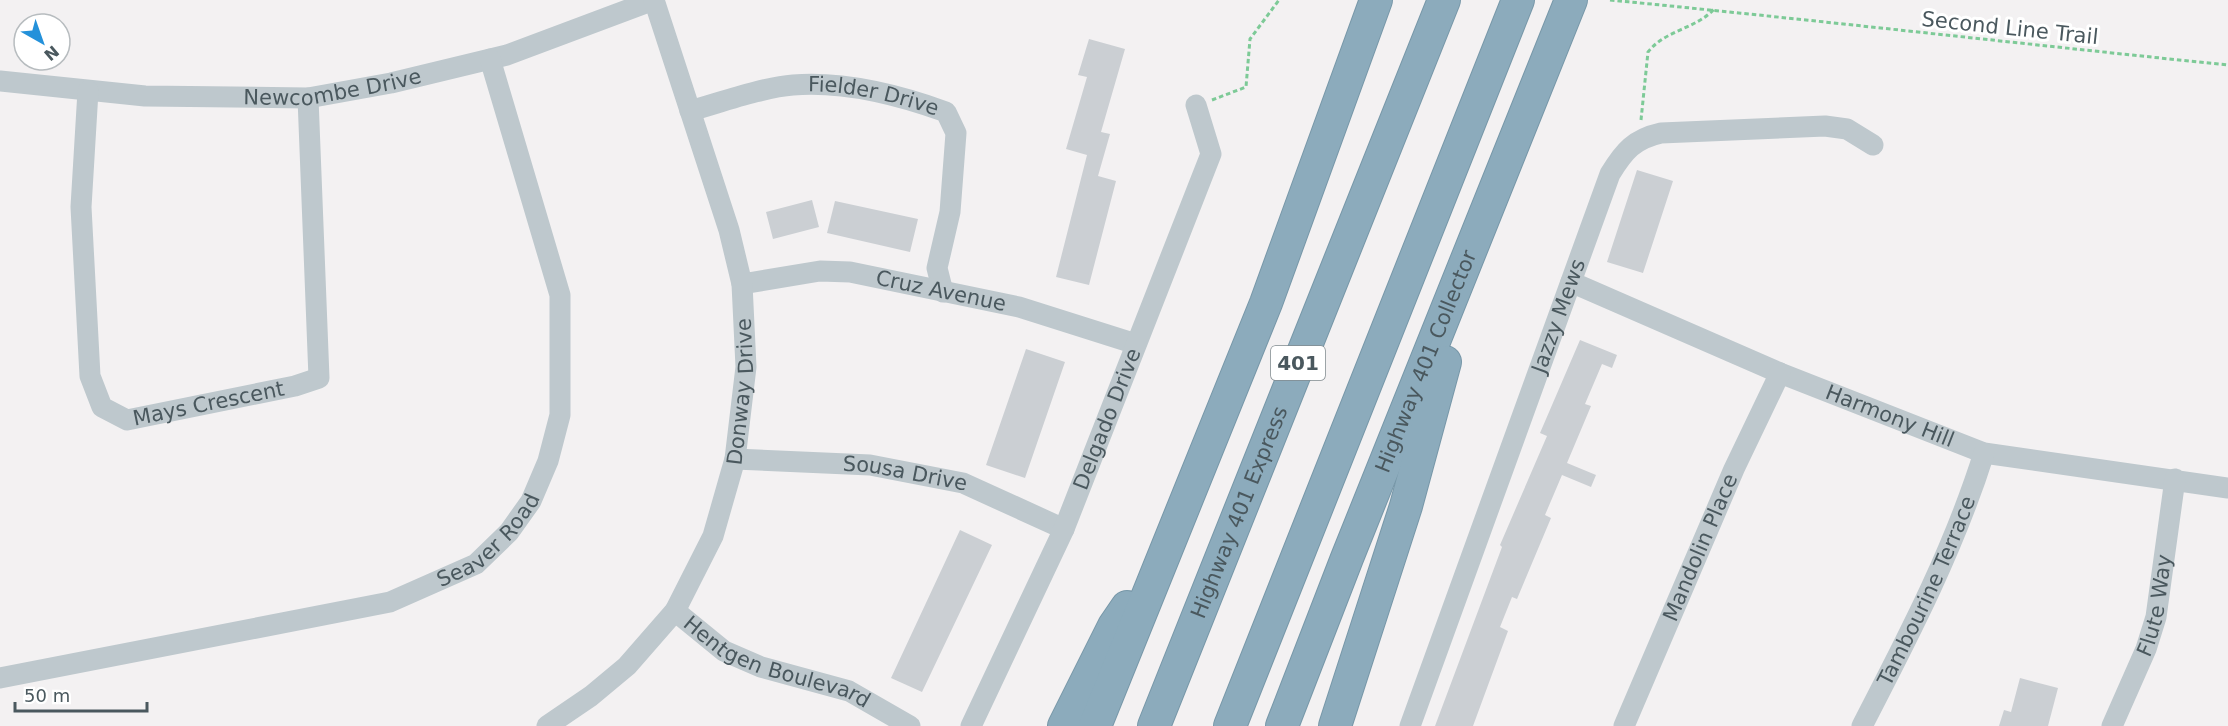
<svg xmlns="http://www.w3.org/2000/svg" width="2228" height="726" viewBox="0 0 2228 726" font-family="'DejaVu Sans',sans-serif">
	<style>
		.building { fill: #cbcfd3 }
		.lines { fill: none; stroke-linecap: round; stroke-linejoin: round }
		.highway-casing { stroke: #7797a8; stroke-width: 34 }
		.path { stroke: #7dca97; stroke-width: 3; stroke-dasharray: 4.5 3; stroke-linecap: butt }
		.minor { stroke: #bec8cd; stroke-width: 21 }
		.highway { stroke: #8cabbc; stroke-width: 32 }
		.labels { text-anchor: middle; stroke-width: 6; stroke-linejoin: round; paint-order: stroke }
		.shield { fill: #fff; stroke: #808a8e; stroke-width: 1.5 }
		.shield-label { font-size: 20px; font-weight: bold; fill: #4a585e }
		.street-label { font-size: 21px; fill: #4a585e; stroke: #fff }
	</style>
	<rect width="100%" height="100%" fill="#f3f1f2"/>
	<path class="building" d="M1089,39L1125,49L1101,132L1110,134L1098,176L1116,181L1089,285L1056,277L1087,155L1066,149L1087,77L1078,75Z
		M1637,170L1673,181L1643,273L1607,262Z
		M812,200L819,227L773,239L766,212Z
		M835,201L918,219L910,252L827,233Z
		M1580,340L1617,355L1612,368L1602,364L1585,404L1591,406L1567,463L1596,475L1591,487L1562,475L1545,515L1551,518L1517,599L1512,597L1500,627L1508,631L1473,726H1435L1502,547L1500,545L1547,436L1540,433Z
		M1026,349L1065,362L1025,478L986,465Z
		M960,530L992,545L922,692L891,678Z
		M2020,678L2058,688L2048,726H1999L2004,710L2011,712Z"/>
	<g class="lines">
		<g class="highway-casing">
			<g id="highway">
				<path d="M1064,726L1114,626L1127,607"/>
				<path d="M1095,726L1266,303L1376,0"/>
				<path id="s15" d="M1154,726L1444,0"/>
				<path d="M1230,726L1518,0"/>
				<path id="s16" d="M1282,726L1347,558L1571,0"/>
				<path d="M1335,726L1406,506L1445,362"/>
			</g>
		</g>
		<path class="path" d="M1610,0C1816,20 2022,44 2228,65
			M1212,100L1246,87L1250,39L1279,0
			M1641,120L1648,52C1665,30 1696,29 1714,9"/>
		<g class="minor">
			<path id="s1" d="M0,81L145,96L308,98L391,83L507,55L654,0"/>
			<path id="s2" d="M88,91L81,207L90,376L102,407L127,420L295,386L319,378L308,98"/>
			<path id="s3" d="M690,111C719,103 764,87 793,85C843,81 899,95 946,112L956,133L950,212L937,268L943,292"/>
			<path id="s4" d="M1571,282L1780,373L1984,453L2228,488"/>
			<path id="s5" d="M742,284L820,271L850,272L1019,307L1136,344"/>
			<path id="s6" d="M735,459L870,465L963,483L1064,529"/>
			<path id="s7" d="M675,611L724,651L761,667L849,691L910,726"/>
			<path id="s8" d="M0,678L390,602L476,564L509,532L531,501L548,461L560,415V295L490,59"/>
			<path id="s9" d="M547,726L591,696L627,666L675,611L713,536L735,459L746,367L742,284L729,230L654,0"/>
			<path id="s10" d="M971,726L1064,529L1211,154L1196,105"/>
			<path id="s11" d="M1410,726L1610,174C1624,151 1634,139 1661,133L1825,126L1847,129L1873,145"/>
			<path id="s12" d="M1624,726L1734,469L1780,373"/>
			<path id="s13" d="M1862,726C1908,637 1954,549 1984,453"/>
			<path id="s14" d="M2112,726L2146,649L2156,617L2175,479"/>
		</g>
		<use href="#highway" class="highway"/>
	</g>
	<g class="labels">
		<rect class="shield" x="1271" y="346" width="54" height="34" rx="4.5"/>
		<g class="shield-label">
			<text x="1298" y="370">401</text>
		</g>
		<g class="street-label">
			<text transform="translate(2010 28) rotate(6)" y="7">Second Line Trail</text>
			<text dy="7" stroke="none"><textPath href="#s1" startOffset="334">Newcombe Drive</textPath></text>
			<text dy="7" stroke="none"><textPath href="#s3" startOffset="188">Fielder Drive</textPath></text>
			<text dy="7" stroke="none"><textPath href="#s5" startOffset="202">Cruz Avenue</textPath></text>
			<text dy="7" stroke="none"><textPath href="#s11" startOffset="436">Jazzy Mews</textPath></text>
			<text dy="7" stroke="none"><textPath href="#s16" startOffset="392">Highway 401 Collector</textPath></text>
			<text dy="7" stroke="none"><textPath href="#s9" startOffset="405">Donway Drive</textPath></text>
			<text dy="7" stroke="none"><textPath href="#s2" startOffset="430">Mays Crescent</textPath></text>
			<text dy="7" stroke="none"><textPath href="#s4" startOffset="346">Harmony Hill</textPath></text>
			<text dy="7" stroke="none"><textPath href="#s10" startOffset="336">Delgado Drive</textPath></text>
			<text dy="7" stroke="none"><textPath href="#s6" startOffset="171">Sousa Drive</textPath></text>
			<text dy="7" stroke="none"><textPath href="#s15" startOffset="230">Highway 401 Express</textPath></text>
			<text dy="7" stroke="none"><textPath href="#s8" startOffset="516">Seaver Road</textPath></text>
			<text dy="7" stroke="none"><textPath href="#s12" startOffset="194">Mandolin Place</textPath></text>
			<text dy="7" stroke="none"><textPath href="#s13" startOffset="150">Tambourine Terrace</textPath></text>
			<text dy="7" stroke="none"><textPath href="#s14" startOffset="129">Flute Way</textPath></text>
			<text dy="7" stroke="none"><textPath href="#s7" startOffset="116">Hentgen Boulevard</textPath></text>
		</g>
	</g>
	<g transform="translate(42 42) rotate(140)"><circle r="28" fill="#ffffff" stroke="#b7bcbf" stroke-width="1.5"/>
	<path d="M0-4.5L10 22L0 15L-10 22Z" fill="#2491da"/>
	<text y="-9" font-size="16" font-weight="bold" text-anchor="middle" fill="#4a585e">N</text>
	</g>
	<path d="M15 702v9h132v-9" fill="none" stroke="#4a585e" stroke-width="3"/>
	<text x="24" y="702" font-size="18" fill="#4a585e" stroke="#ffffff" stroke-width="4.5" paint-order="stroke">50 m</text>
</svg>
